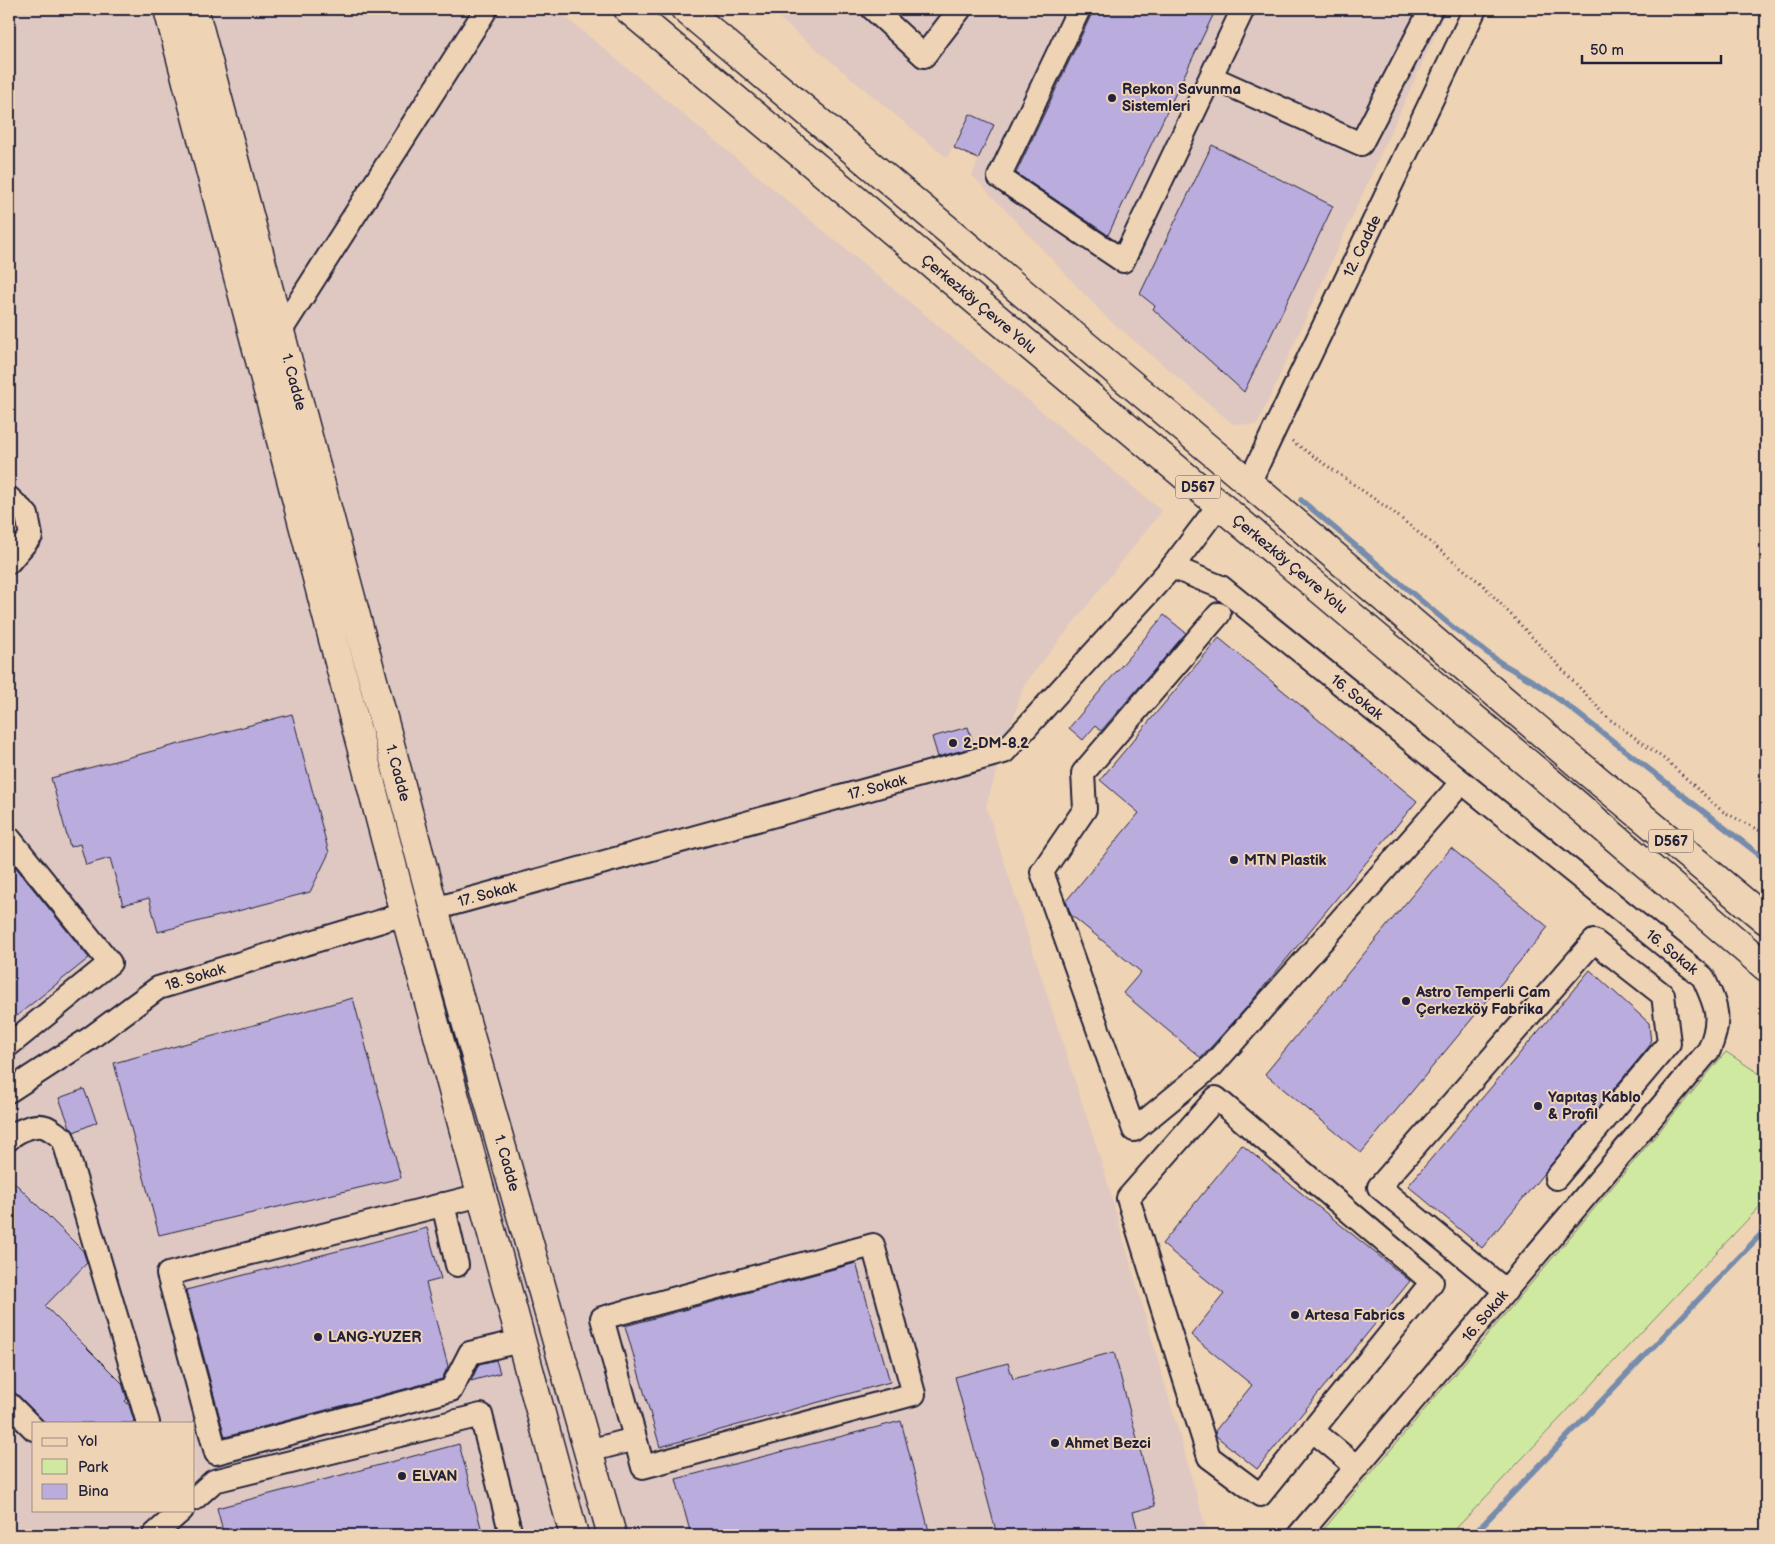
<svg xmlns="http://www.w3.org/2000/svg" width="1775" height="1544" viewBox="0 0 1775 1544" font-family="'Balsamiq Sans',sans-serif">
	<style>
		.built { fill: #dfc8c1; fill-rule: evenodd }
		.green { fill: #cfeaa0; stroke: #78866e }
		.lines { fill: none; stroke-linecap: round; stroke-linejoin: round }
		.stream { stroke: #768cac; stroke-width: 5.5 }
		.building { fill: #baadde; stroke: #22223b }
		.minor-casing { stroke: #22223b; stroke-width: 26 }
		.major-casing { stroke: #22223b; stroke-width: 31 }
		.highway-casing { stroke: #22223b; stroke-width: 31 }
		.path { stroke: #22223b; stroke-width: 3; stroke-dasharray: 1 4; stroke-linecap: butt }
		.minor { stroke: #efd3b5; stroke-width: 22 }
		.major { stroke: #efd3b5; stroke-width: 28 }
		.highway { stroke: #efd3b5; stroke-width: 28 }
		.poi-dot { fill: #22223b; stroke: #efd3b5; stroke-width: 2 }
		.labels { text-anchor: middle; stroke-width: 4; stroke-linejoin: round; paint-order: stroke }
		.shield { fill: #efd3b5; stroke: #605760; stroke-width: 1 }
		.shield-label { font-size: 14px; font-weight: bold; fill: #22223b }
		.poi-label { font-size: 15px; font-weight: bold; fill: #22223b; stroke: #efd3b5; text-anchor: start }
		.street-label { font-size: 15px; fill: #22223b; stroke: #efd3b5 }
	</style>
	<rect width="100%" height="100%" fill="#efd3b5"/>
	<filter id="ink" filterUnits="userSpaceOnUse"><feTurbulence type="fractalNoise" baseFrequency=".02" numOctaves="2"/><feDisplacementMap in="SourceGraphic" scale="10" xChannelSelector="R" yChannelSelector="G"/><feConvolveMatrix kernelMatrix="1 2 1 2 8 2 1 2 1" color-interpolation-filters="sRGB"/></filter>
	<g filter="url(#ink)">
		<path class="built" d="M9,9H556L1162,511L1024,685L986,806L1104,1170L1208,1535H9ZM34,1423H194V1510H34Z
			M768,9H1447L1257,425L1233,424L1106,317L972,175L994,125L970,115L947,158Z"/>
		<path class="green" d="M1726,1052L1766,1078V1200L1450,1535H1319Z"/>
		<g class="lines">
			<path class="stream" d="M1301,500L1455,629L1501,663L1536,683L1564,703L1766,860
				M1473,1535L1766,1229"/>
		</g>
		<path class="building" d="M1094,9H1216L1108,235L1016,173Z
			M970,114L994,125L978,159L954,148Z
			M1212,145L1333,206L1244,392L1153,309L1155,306L1140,294Z
			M1164,615L1186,633L1101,731L1095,726L1083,740L1069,728Z
			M1219,638L1417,801L1247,1007L1201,1058L1123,993L1141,972L1071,915L1066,901L1139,813L1100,780Z
			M292,714L329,853L310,892L158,932L149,898L123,905L110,858L86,865L80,844L70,847L51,778Z
			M968,727L974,747L938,757L932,737Z
			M1451,848L1548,927L1361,1153L1265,1074Z
			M9,859L89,958L9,1022Z
			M1590,970L1649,1023L1651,1044L1482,1248L1408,1186Z
			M353,998L401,1178L159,1235L114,1063Z
			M84,1089L97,1122L74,1132L70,1127L59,1098Z
			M1242,1145L1410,1281L1257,1469L1216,1436L1215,1431L1252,1385L1191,1335L1224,1294L1162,1244Z
			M9,1177L83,1251L87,1263L45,1306L122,1383L127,1399L125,1401L129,1405L134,1421L132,1423H45L18,1395L9,1391Z
			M427,1228L441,1279L426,1283L448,1366L442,1379L225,1437L186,1290Z
			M856,1263L890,1382L660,1447L625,1326Z
			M1114,1352L1155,1506L1133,1512L1139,1535H997L955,1377L1008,1363L1013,1379Z
			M496,1360L500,1373L471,1381L479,1364Z
			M901,1421L930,1535H691L676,1479Z
			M459,1444L483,1535H224L217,1508Z"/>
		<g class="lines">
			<g class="minor-casing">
				<path id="minor" d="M873,9L924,56L960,9
					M1079,9L999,177L1123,261L1243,9
					M1211,77L1361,144L1431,9
					M280,332L485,11
					M1249,483L1475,9
					M9,498L27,515L31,536L9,562
					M1172,567L1221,587L1703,977C1717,1007 1722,1019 1709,1050L1299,1535
					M1219,614L1083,773L1085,809L1042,872L1134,1130L1212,1066L1462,782
					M9,838L110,963L9,1045
					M434,909L1004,752L1172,567L1219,505
					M9,1091L89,1039L158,988L405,914
					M1216,1098L1432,1282L1260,1495L1209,1457L1128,1198Z
					M9,1139C16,1131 35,1123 46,1127C52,1130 58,1135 63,1138L148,1423
					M481,1195L168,1274L216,1453L451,1390L470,1353L520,1341
					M443,1204L457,1265
					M873,1245L914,1394L643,1467L602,1318Z
					M1506,1291L1379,1187L1594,941L1663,995L1669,1043L1556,1178
					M9,1404L34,1429
					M1312,1430L1357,1467
					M588,1451L635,1439
					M194,1499L214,1481L481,1415L511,1535
					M154,1535L182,1510"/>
			</g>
			<g class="major-casing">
				<path id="major" d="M168,9L405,914L574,1535
					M194,9L434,909L612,1535"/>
			</g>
			<g class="highway-casing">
				<path id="highway" d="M628,9L1576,804L1766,967
					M685,9L1249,483L1576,762L1766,920"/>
			</g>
			<path class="path" d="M1292,441L1393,512L1483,585L1608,718L1667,761L1722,811L1766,834"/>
			<use href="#minor" class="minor"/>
			<use href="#major" class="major"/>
			<use href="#highway" class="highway"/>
		</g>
	</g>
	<g class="poi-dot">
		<circle cx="1112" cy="98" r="5"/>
		<circle cx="953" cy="743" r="5"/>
		<circle cx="1234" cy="860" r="5"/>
		<circle cx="1406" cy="1001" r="5"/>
		<circle cx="1538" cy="1106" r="5"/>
		<circle cx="1295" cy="1315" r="5"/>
		<circle cx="318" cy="1337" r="5"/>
		<circle cx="1055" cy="1443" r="5"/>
		<circle cx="402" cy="1476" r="5"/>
	</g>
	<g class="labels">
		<g class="shield">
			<rect x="1175.5" y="475.5" width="45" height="23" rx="4"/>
			<rect x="1648.5" y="829.5" width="45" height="23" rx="4"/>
		</g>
		<g class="shield-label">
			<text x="1198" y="492">D567</text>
			<text x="1671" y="846">D567</text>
		</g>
		<g class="poi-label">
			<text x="1122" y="94">Repkon Savunma<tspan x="1122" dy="17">Sistemleri</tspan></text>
			<text x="963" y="748">2-DM-8.2</text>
			<text x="1244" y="865">MTN Plastik</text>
			<text x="1416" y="997">Astro Temperli Cam<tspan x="1416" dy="17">Çerkezköy Fabrika</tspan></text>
			<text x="1548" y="1102">Yapıtaş Kablo<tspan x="1548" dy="17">&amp; Profil</tspan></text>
			<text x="1305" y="1320">Artesa Fabrics</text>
			<text x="328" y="1342">LANG-YUZER</text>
			<text x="1065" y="1448">Ahmet Bezci</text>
			<text x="412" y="1481">ELVAN</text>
		</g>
		<g class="street-label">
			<text transform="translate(1362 246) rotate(-64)" y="5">12. Cadde</text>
			<text transform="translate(979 304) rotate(40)" y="5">Çerkezköy Çevre Yolu</text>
			<text transform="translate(294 382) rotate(75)" y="5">1. Cadde</text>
			<text transform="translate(1290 564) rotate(40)" y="5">Çerkezköy Çevre Yolu</text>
			<text transform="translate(1357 697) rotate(39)" y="5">16. Sokak</text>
			<text transform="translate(398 773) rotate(75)" y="5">1. Cadde</text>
			<text transform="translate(877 787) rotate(-15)" y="5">17. Sokak</text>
			<text transform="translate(487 894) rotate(-15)" y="5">17. Sokak</text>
			<text transform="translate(1672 952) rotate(39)" y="5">16. Sokak</text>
			<text transform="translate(195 977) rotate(-17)" y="5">18. Sokak</text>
			<text transform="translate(507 1163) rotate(74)" y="5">1. Cadde</text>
			<text transform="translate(1485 1316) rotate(-50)" y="5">16. Sokak</text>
		</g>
	</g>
	<rect width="1775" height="1544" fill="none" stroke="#efd3b5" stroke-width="30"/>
	<rect x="15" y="15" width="1745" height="1514" fill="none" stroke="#22223b" stroke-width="2" filter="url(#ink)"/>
	<rect x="32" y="1422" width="162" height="90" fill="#efd3b5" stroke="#9d8c84"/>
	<rect x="42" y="1438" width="25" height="8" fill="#efd3b5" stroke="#9d8c84"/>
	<text x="78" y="1446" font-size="15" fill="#22223b">Yol</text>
	<rect x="42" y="1459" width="25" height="15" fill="#cfeaa0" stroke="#9d8c84"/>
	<text x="78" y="1472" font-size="15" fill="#22223b">Park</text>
	<rect x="42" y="1484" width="25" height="15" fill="#baadde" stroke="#9d8c84"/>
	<text x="78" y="1496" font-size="15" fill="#22223b">Bina</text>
	<path d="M1582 55v8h139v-8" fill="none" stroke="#22223b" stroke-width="2.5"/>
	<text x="1590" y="55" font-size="15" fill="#22223b" stroke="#efd3b5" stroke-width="4" paint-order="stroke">50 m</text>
</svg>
